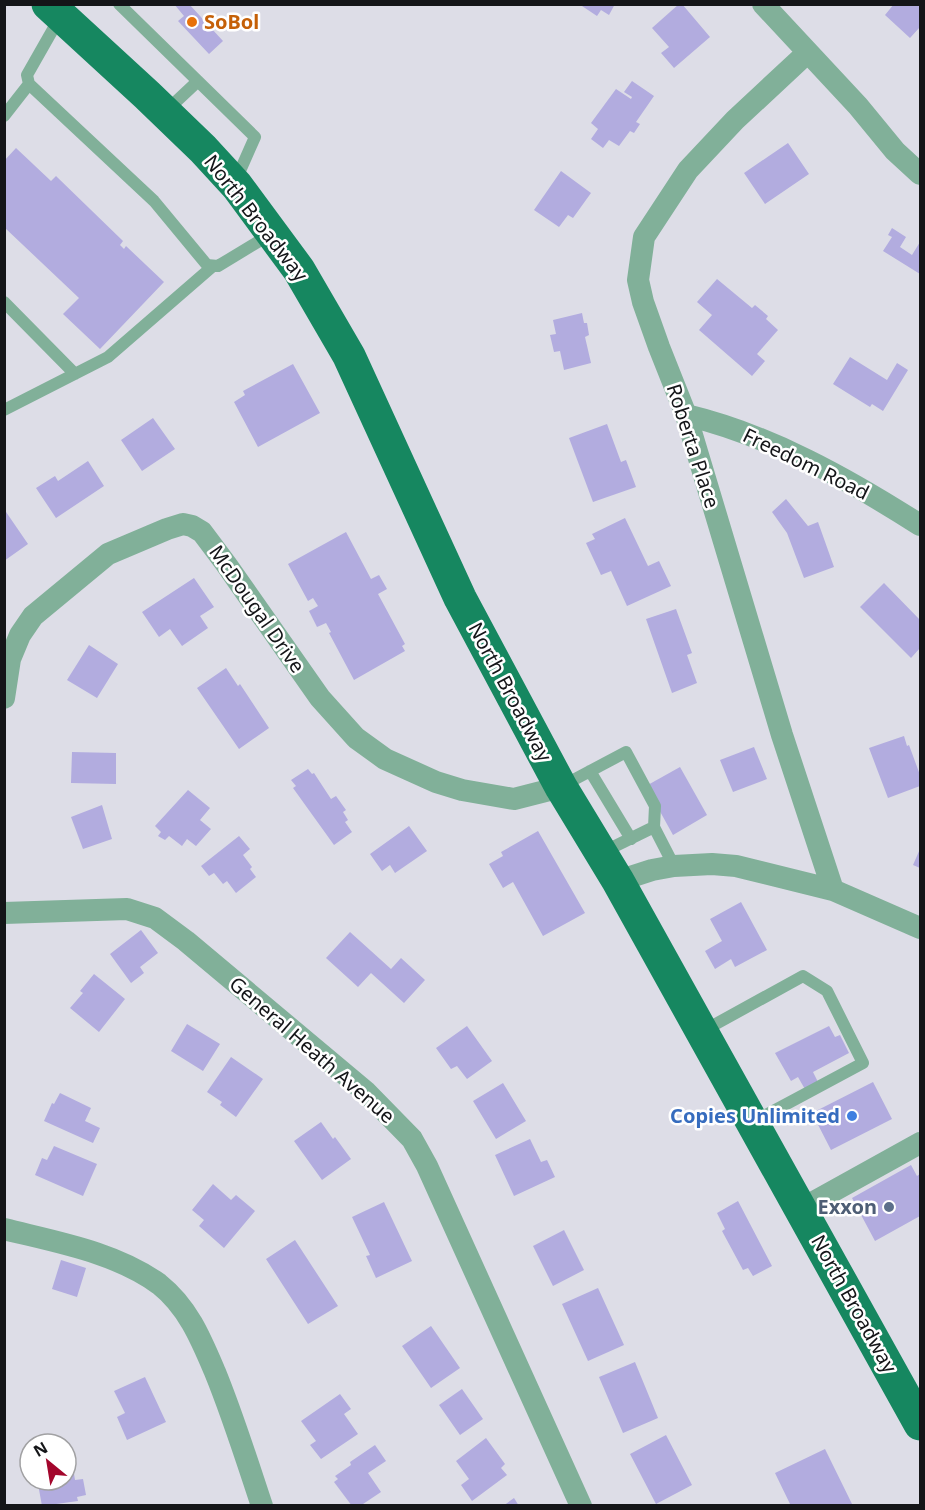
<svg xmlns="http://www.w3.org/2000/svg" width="925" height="1510" viewBox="0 0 925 1510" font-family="'Noto Sans',sans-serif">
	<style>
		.building { fill: #b2acdf }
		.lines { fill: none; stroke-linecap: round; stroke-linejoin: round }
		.service { stroke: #81b099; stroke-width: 12 }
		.minor { stroke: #81b099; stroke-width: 22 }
		.primary { stroke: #168760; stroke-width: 33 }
		.food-dot { fill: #e8710a; stroke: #fff; stroke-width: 2 }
		.shop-dot { fill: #3f7fe0; stroke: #fff; stroke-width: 2 }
		.service-dot { fill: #5c6f8a; stroke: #fff; stroke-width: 2 }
		.labels { text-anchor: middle; stroke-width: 5; stroke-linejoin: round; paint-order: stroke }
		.food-label { font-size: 20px; font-weight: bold; fill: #c56008; stroke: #fff; text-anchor: start }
		.street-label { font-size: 20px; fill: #141518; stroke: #fff }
		.shop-label { font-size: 20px; font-weight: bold; fill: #366cbe; stroke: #fff; text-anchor: end }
		.service-label { font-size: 20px; font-weight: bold; fill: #4e5e75; stroke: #fff; text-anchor: end }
	</style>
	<rect width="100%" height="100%" fill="#dddde7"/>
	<path class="building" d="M174,4H189L223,41L209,54L178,21L184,16Z
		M579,4H615L609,15L601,10L597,16Z
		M679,4H682L710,37L674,68L661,53L669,47L652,28Z
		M894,4H920V27L910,38L885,15Z
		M632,81L654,96L636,122L640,124L634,133L630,131L619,146L609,140L603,148L591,139L598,129L591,123L616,89L631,99L632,97L624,92Z
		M788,143L809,174L765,204L744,173Z
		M16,148L51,181L56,176L123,241L120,245L124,249L126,246L164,282L100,349L63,314L79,298L4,227V161Z
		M561,171L591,193L573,218L568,215L559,227L534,210Z
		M892,228L906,237L900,247L912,255L920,242V274L883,251L892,237L888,235Z
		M717,279L752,308L755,305L768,316L766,319L778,330L757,354L765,361L752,376L699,330L712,315L697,302Z
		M582,313L584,323H587L589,335L585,337L591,363L564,370L560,351L554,352L550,335L556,334L553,320Z
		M850,357L887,380L897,363L908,370L883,411L872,404L870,407L833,384Z
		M293,364L320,413L258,447L234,402L245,395L243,391Z
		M153,418L175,449L142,471L121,440Z
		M607,424L621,462L626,460L636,487L593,502L569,438Z
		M88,461L104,486L56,518L36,488L55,476L58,481Z
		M786,499L808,526L818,522L834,567L804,578L787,533L772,512Z
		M4,509L28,544L4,561Z
		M625,518L648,566L659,561L671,586L627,606L611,571L601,575L586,543L595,539L592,534Z
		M346,532L371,579L379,575L387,589L378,594L405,644L402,646L405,651L354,680L329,633L331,632L326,623L317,627L309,611L318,606L313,598L308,601L288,564Z
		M194,578L214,607L200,616L208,628L182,646L170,629L159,637L142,612Z
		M884,583L920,620V648L911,658L860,607Z
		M676,609L692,653L687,655L697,683L672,693L646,619Z
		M89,645L118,664L97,698L67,680Z
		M226,668L238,686L240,684L269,728L239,749L197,688Z
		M904,736L907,746L909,745L920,775L919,777L920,786L888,798L869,748Z
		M754,747L767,779L733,792L720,760Z
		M72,752L116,753V784L71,783Z
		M680,767L707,815L673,835L646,786Z
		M308,769L312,774L314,773L331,799L336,796L346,810L343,812L348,820L345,822L352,832L334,845L293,788L296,786L291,780Z
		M188,790L210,808L200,820L211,829L196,846L187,839L182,846L169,836L165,840L158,836L161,832L155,826Z
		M102,805L112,839L83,849L71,817Z
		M409,826L427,851L395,873L390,865L382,871L370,854Z
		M538,831L585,913L543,936L513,882L503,888L489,864L503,856L501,852Z
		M239,836L250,849L243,855L252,867L250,869L256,877L236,893L227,881L223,884L214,873L209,876L201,866Z
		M920,849V868L913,865Z
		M741,902L767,950L735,967L731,959L715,969L705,951L722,941L710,919Z
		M141,930L158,953L140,967L144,973L131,983L110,954Z
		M350,932L391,969L401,958L425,980L404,1003L371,973L358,987L326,958Z
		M94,974L125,999L99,1032L70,1008L83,993L80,991Z
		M187,1024L220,1044L203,1071L171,1051Z
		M467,1026L492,1061L467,1079L457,1066L451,1069L436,1048Z
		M829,1026L835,1037L840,1035L849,1053L813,1072L819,1084L806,1091L798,1077L791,1081L775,1053Z
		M231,1057L263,1079L236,1117L220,1105L222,1102L207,1092Z
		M873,1082L892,1119L831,1150L812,1113Z
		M503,1083L526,1121L496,1139L473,1101Z
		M60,1093L91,1108L85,1121L100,1128L93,1143L44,1121L52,1103L54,1104Z
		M321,1122L333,1139L335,1137L351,1159L322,1180L294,1141Z
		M530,1139L541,1162L547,1160L555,1177L514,1196L495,1155Z
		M54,1146L97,1164L83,1196L35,1175L42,1158L47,1160Z
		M911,1165L917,1176L920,1174V1216L875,1241L852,1198Z
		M213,1184L231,1200L236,1195L255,1211L224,1248L199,1226L204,1220L192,1210Z
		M738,1201L772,1266L753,1276L748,1268L743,1270L722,1231L725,1229L717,1213Z
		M384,1202L412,1261L376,1278L366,1256L370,1255L352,1217Z
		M564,1230L584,1270L553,1286L533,1246Z
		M295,1240L338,1306L308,1324L266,1259Z
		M61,1260L86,1268L77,1297L52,1289Z
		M598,1288L624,1345L588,1361L562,1304Z
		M431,1326L460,1368L431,1388L402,1346Z
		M635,1362L658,1418L623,1433L599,1377Z
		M145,1377L166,1422L127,1440L117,1417L125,1413L114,1391Z
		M462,1389L483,1419L460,1435L439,1405Z
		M340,1394L351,1409L344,1414L358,1434L321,1459L310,1445L316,1441L301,1421Z
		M666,1435L692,1485L656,1504L630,1454Z
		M486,1438L505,1464L501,1468L507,1475L472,1501L461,1485L469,1479L456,1461Z
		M375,1445L386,1461L368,1473L381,1492L360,1506H352L334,1482L338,1479L335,1476L351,1465L350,1462Z
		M825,1449L853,1506H791L775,1473Z
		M66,1461H72L75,1480L83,1479L86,1495L77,1497L78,1501L42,1506L38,1484L35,1485L34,1480H66Z
		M514,1498L519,1506H503Z"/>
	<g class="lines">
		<path class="service" d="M119,4L255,137L236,180
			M60,17L27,75L29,84L154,201L207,265L218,266L271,234
			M166,111L198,81
			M4,116L29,84
			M4,302L75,374
			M4,410L108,357L213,266
			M590,771L631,839
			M562,786L626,752L655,806L654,827L674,866
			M601,853L654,827
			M703,1031L803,976L827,991L863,1063L753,1122"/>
		<path class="minor" d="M763,4L858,106L895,151L920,174
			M807,53L735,120L688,170L644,237L638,280L643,302L659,347L686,415L782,735L833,890
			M686,415C770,435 848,479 920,525
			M4,698L10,659L20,635L33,616L108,554L167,529L183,524L192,526L202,532L226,564L320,698L356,738L385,759L436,782L462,790L514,799L561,787
			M618,881L652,870L674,866L712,864L736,866L833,890L920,928
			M4,913L127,909L155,918L186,941L366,1092L412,1139L427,1166L581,1506
			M801,1209L920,1143
			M4,1229C56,1242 115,1252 159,1284C188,1307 201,1339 215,1372C233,1416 247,1461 262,1506"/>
		<path class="primary" d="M48,4L147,95L203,149L237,186L299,270L349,356L460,598L561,787L618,881L920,1424"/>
	</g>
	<circle class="food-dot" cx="192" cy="22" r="6"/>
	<circle class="shop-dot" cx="852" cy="1116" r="6"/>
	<circle class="service-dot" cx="889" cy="1207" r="6"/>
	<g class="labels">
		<g class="food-label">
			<text x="204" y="29">SoBol</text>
		</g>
		<g class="street-label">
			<text transform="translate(256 218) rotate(52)" y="7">North Broadway</text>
			<text transform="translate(693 446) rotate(72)" y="7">Roberta Place</text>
			<text transform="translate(806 464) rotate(26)" y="7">Freedom Road</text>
			<text transform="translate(257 609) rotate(55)" y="7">McDougal Drive</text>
			<text transform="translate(510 692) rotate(62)" y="7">North Broadway</text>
			<text transform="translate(312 1050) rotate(41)" y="7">General Heath Avenue</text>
			<text transform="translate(854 1304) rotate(61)" y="7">North Broadway</text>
		</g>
		<g class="shop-label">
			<text x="840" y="1123">Copies Unlimited</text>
		</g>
		<g class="service-label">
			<text x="877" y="1214">Exxon</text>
		</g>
	</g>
	<rect width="925" height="1510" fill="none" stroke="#141518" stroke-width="12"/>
	<g transform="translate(48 1462) rotate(330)"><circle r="28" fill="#ffffff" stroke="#a1a1a3" stroke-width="1.5"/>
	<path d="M0-4.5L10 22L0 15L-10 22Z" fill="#a3062c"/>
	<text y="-9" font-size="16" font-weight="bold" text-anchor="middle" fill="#141518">N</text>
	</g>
</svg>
